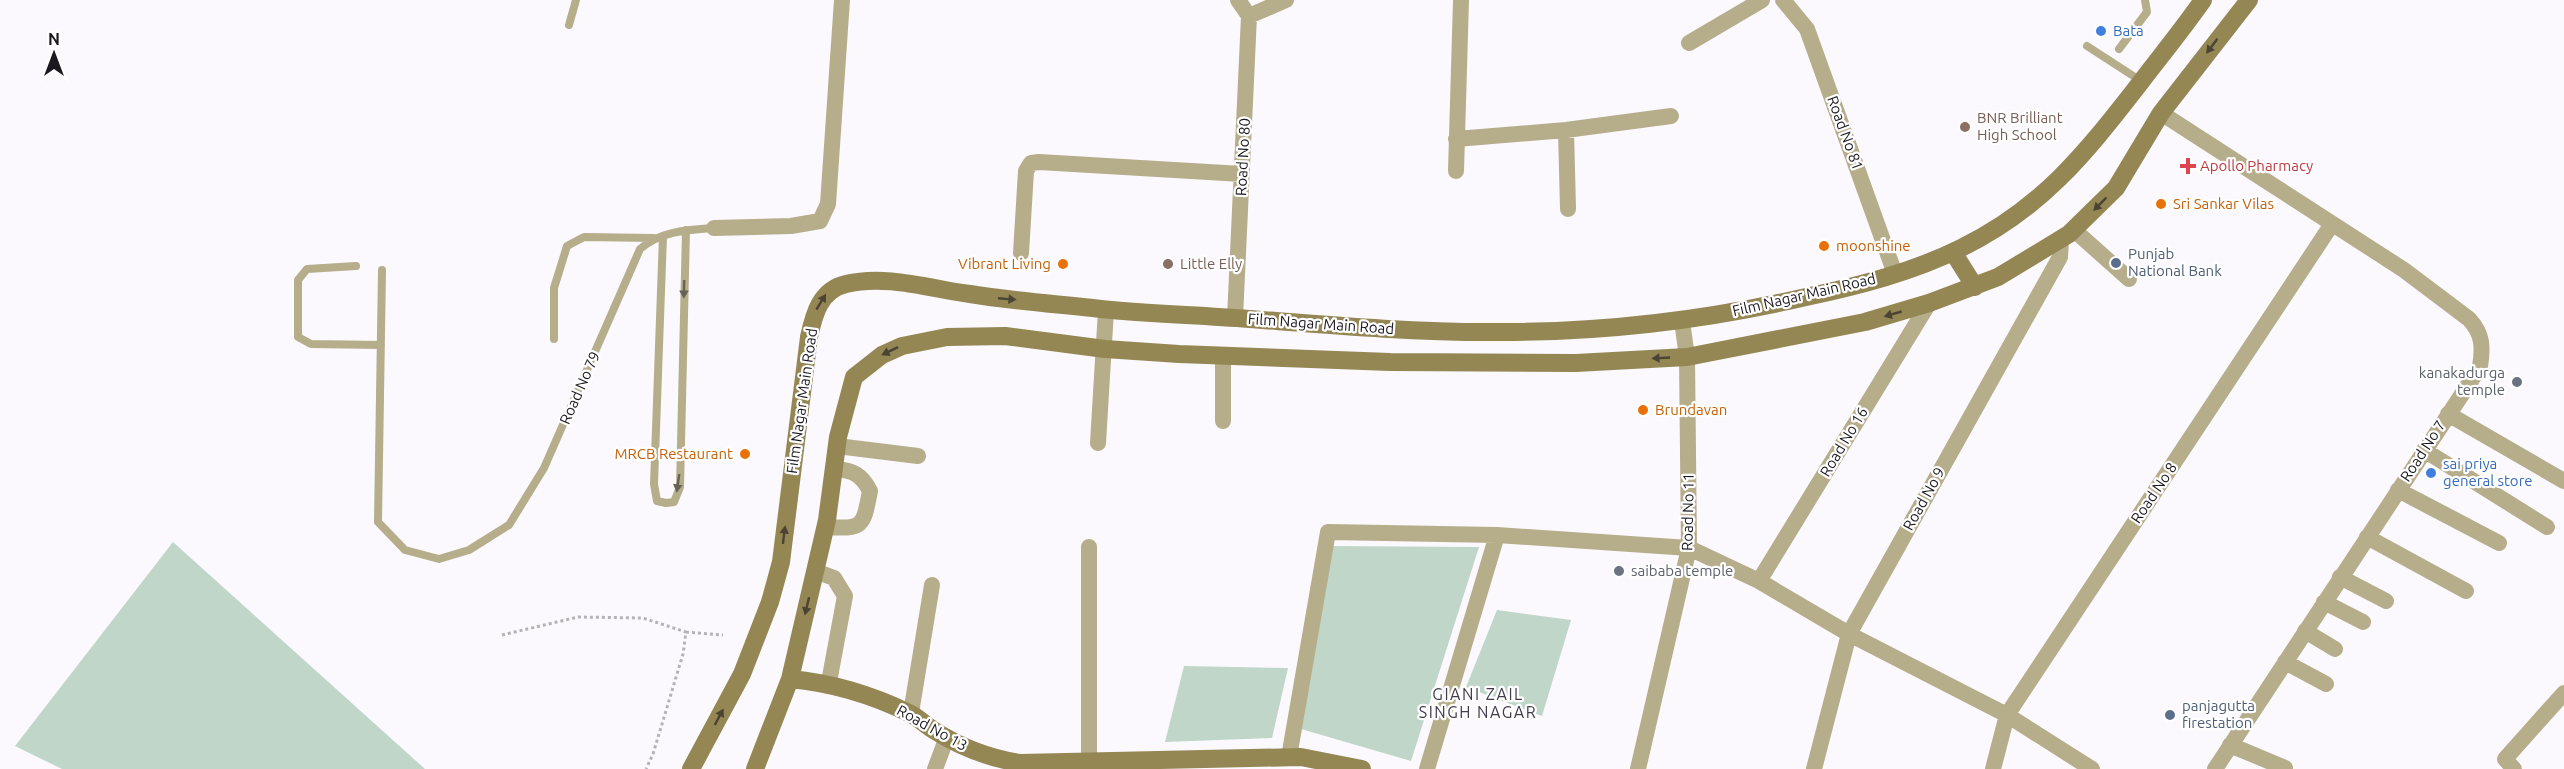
<svg xmlns="http://www.w3.org/2000/svg" width="2564" height="769" viewBox="0 0 2564 769" font-family="Ubuntu,sans-serif">
	<style>
		.green { fill: #bfd6c9 }
		.lines { fill: none; stroke-linecap: round; stroke-linejoin: round }
		.path { stroke: #b4b2b8; stroke-width: 3; stroke-dasharray: 3 3; stroke-linecap: butt }
		.lane { stroke: #b6ad8b; stroke-width: 8 }
		.street { stroke: #b6ad8b; stroke-width: 16 }
		.secondary { stroke: #948754; stroke-width: 18 }
		.oneway { fill: #4b4434 }
		.oneway2 { fill: #686255 }
		.shop-dot { fill: #3f7fe0; stroke: #fff; stroke-width: 2 }
		.education-dot { fill: #8d6e63; stroke: #fff; stroke-width: 2 }
		.health-dot { fill: #e0444e; stroke: #fff; stroke-width: 2 }
		.food-dot { fill: #e8710a; stroke: #fff; stroke-width: 2 }
		.service-dot { fill: #5c6f8a; stroke: #fff; stroke-width: 2 }
		.worship-dot { fill: #6b7280; stroke: #fff; stroke-width: 2 }
		.labels { text-anchor: middle; stroke-width: 4.5; stroke-linejoin: round; paint-order: stroke }
		.shop-label { font-size: 15px; fill: #366cbe; stroke: #fff; text-anchor: start }
		.education-label { font-size: 15px; fill: #785e54; stroke: #fff; text-anchor: start }
		.street-label { font-size: 15px; fill: #1b181f; stroke: #fff }
		.health-label { font-size: 15px; fill: #be3a42; stroke: #fff; text-anchor: start }
		.food-label { font-size: 15px; fill: #c56008; stroke: #fff; text-anchor: start }
		.service-label { font-size: 15px; fill: #4e5e75; stroke: #fff; text-anchor: start }
		.worship-label { font-size: 15px; fill: #5b616d; stroke: #fff; text-anchor: end }
		.neighbourhood-label { font-size: 16px; letter-spacing: 1.5px; fill: #433c4d; stroke: #fff }
	</style>
	<rect width="100%" height="100%" fill="#fbf9fe"/>
	<path class="green" d="M173,542L425,769H62L15,746Z
		M1328,546L1479,547L1411,761L1301,729Z
		M1497,610L1571,620L1542,716L1466,687Z
		M1184,666L1288,668L1272,738L1165,742Z"/>
	<g class="lines">
		<path class="path" d="M686,632L723,635
			M502,635L578,617L643,618L686,632L683,654L653,754L646,769"/>
		<path class="lane" d="M569,25L576,0
			M2087,46L2141,81
			M2119,49L2147,12L2145,0
			M663,236L654,484L657,501L666,503L674,502L680,487L686,230
			M356,266L307,269L298,280V337L311,344L381,345
			M382,270L378,522L405,550L439,559L469,550L509,525L544,468L640,249C661,231 687,230 714,228
			M554,339V288L567,246L584,237L654,238"/>
		<path class="street" d="M1783,0L1807,29L1895,274
			M1249,16L1286,0
			M1689,43L1762,0
			M2161,113L2404,270L2469,319C2483,334 2483,347 2480,367L2215,769
			M1566,130L1568,209
			M1456,139L1566,130L1671,116
			M1456,171L1461,0
			M714,228L791,226L820,221L828,204L842,0
			M2074,230L2129,279
			M1021,253L1026,171L1031,163L1039,162L1242,174
			M1235,318L1249,16L1238,0
			M1223,356V421
			M2448,414L2564,481
			M1098,443L1106,310
			M837,446L918,456
			M2424,450L2547,527
			M2398,490L2499,543
			M825,527C863,529 863,528 870,491C862,475 853,470 835,469
			M2367,537L2466,591
			M1089,547V762
			M815,571L834,578L845,596L829,682
			M2340,577L2386,601
			M1759,581L1929,303
			M2324,602L2363,622
			M2305,631L2335,649
			M2285,662L2326,684
			M911,713L932,585
			M2230,745L2285,768
			M1289,757L1328,532L1497,535L1689,548L1759,581L1849,634L2007,715L2092,769
			M935,769L947,737
			M1427,769L1497,535
			M1638,769L1689,548L1687,357L1682,321
			M1814,769L1849,634L2060,257L2061,240
			M1993,769L2007,715L2332,224
			M2514,769L2505,759L2564,693"/>
		<path class="secondary" d="M1953,252L1975,287
			M790,679C833,683 870,694 909,713C918,717 926,726 935,731C962,748 989,758 1020,763L1301,757L1362,769
			M691,769L742,674L770,602L781,562L809,337C814,314 820,290 846,284C886,274 931,289 970,294C1013,301 1057,304 1101,309C1150,314 1199,315 1249,319C1329,325 1409,332 1489,332C1596,333 1702,321 1806,297C1858,286 1913,272 1961,248C2041,209 2084,155 2137,87C2159,58 2182,30 2203,0
			M755,769L790,679L827,520L838,437L854,377L882,355L902,346L947,337L1005,336L1105,349L1179,354L1390,362L1576,363L1687,357L1865,322L1929,303L1998,277L2069,234L2116,188L2161,113L2249,0"/>
	</g>
	<defs><path id="oneway-solid" d="M-6-.8H1V-3.2L6.5 0L1 3.2V.8H-6Z" transform="scale(1.5)"/></defs>
	<g class="oneway">
		<use href="#oneway-solid" transform="translate(2212 46) rotate(127)"/>
		<use href="#oneway-solid" transform="translate(2100 204) rotate(135)"/>
		<use href="#oneway-solid" transform="translate(1007 299) rotate(5)"/>
		<use href="#oneway-solid" transform="translate(821 302) rotate(-59)"/>
		<use href="#oneway-solid" transform="translate(1893 314) rotate(164)"/>
		<use href="#oneway-solid" transform="translate(890 351) rotate(154)"/>
		<use href="#oneway-solid" transform="translate(1661 358) rotate(177)"/>
		<use href="#oneway-solid" transform="translate(784 535) rotate(-83)"/>
		<use href="#oneway-solid" transform="translate(807 606) rotate(103)"/>
		<use href="#oneway-solid" transform="translate(719 717) rotate(-62)"/>
	</g>
	<g class="oneway2">
		<use href="#oneway-solid" transform="translate(684 289) rotate(91)"/>
		<use href="#oneway-solid" transform="translate(678 483) rotate(98)"/>
	</g>
	<g class="shop-dot">
		<circle cx="2101" cy="31" r="6"/>
		<circle cx="2431" cy="473" r="6"/>
	</g>
	<g class="education-dot">
		<circle cx="1965" cy="127" r="6"/>
		<circle cx="1168" cy="264" r="6"/>
	</g>
	<path class="health-dot" d="M2185 157h6v6h6v6h-6v6h-6v-6h-6v-6h6z"/>
	<g class="food-dot">
		<circle cx="2161" cy="204" r="6"/>
		<circle cx="1824" cy="246" r="6"/>
		<circle cx="1063" cy="264" r="6"/>
		<circle cx="1643" cy="410" r="6"/>
		<circle cx="745" cy="454" r="6"/>
	</g>
	<g class="service-dot">
		<circle cx="2116" cy="263" r="6"/>
		<circle cx="2170" cy="715" r="6"/>
	</g>
	<g class="worship-dot">
		<circle cx="2517" cy="382" r="6"/>
		<circle cx="1619" cy="571" r="6"/>
	</g>
	<g class="labels">
		<g class="shop-label">
			<text x="2113" y="36">Bata</text>
			<text x="2443" y="469">sai priya<tspan x="2443" dy="17">general store</tspan></text>
		</g>
		<g class="education-label">
			<text x="1977" y="123">BNR Brilliant<tspan x="1977" dy="17">High School</tspan></text>
			<text x="1180" y="269">Little Elly</text>
		</g>
		<g class="street-label">
			<text transform="translate(1845 133) rotate(70)" y="5">Road No 81</text>
			<text transform="translate(1243 157) rotate(-87)" y="5">Road No 80</text>
			<text transform="translate(1804 295) rotate(-13)" y="5">Film Nagar Main Road</text>
			<text transform="translate(1321 324) rotate(4)" y="5">Film Nagar Main Road</text>
			<text transform="translate(580 388) rotate(-66)" y="5">Road No 79</text>
			<text transform="translate(802 401) rotate(-82)" y="5">Film Nagar Main Road</text>
			<text transform="translate(1844 442) rotate(-59)" y="5">Road No 16</text>
			<text transform="translate(2423 451) rotate(-57)" y="5">Road No 7</text>
			<text transform="translate(2154 493) rotate(-56)" y="5">Road No 8</text>
			<text transform="translate(1924 499) rotate(-61)" y="5">Road No 9</text>
			<text transform="translate(1688 512) rotate(-89)" y="5">Road No 11</text>
			<text transform="translate(932 728) rotate(29)" y="5">Road No 13</text>
		</g>
		<g class="health-label">
			<text x="2200" y="171">Apollo Pharmacy</text>
		</g>
		<g class="food-label">
			<text x="2173" y="209">Sri Sankar Vilas</text>
			<text x="1836" y="251">moonshine</text>
			<text x="1051" y="269" text-anchor="end">Vibrant Living</text>
			<text x="1655" y="415">Brundavan</text>
			<text x="733" y="459" text-anchor="end">MRCB Restaurant</text>
		</g>
		<g class="service-label">
			<text x="2128" y="259">Punjab<tspan x="2128" dy="17">National Bank</tspan></text>
			<text x="2182" y="711">panjagutta<tspan x="2182" dy="17">firestation</tspan></text>
		</g>
		<g class="worship-label">
			<text x="2505" y="378">kanakadurga<tspan x="2505" dy="17">temple</tspan></text>
			<text x="1631" y="576" text-anchor="start">saibaba temple</text>
		</g>
		<g class="neighbourhood-label">
			<text x="1478" y="700">GIANI ZAIL<tspan x="1478" dy="18">SINGH NAGAR</tspan></text>
		</g>
	</g>
	<g transform="translate(54 54)" stroke="#ffffff" stroke-width="4.5" paint-order="stroke">
	<path d="M0-4.5L10 22L0 15L-10 22Z" fill="#1b181f"/>
	<text y="-9" font-size="16" font-weight="bold" text-anchor="middle" fill="#1b181f">N</text>
	</g>
</svg>
